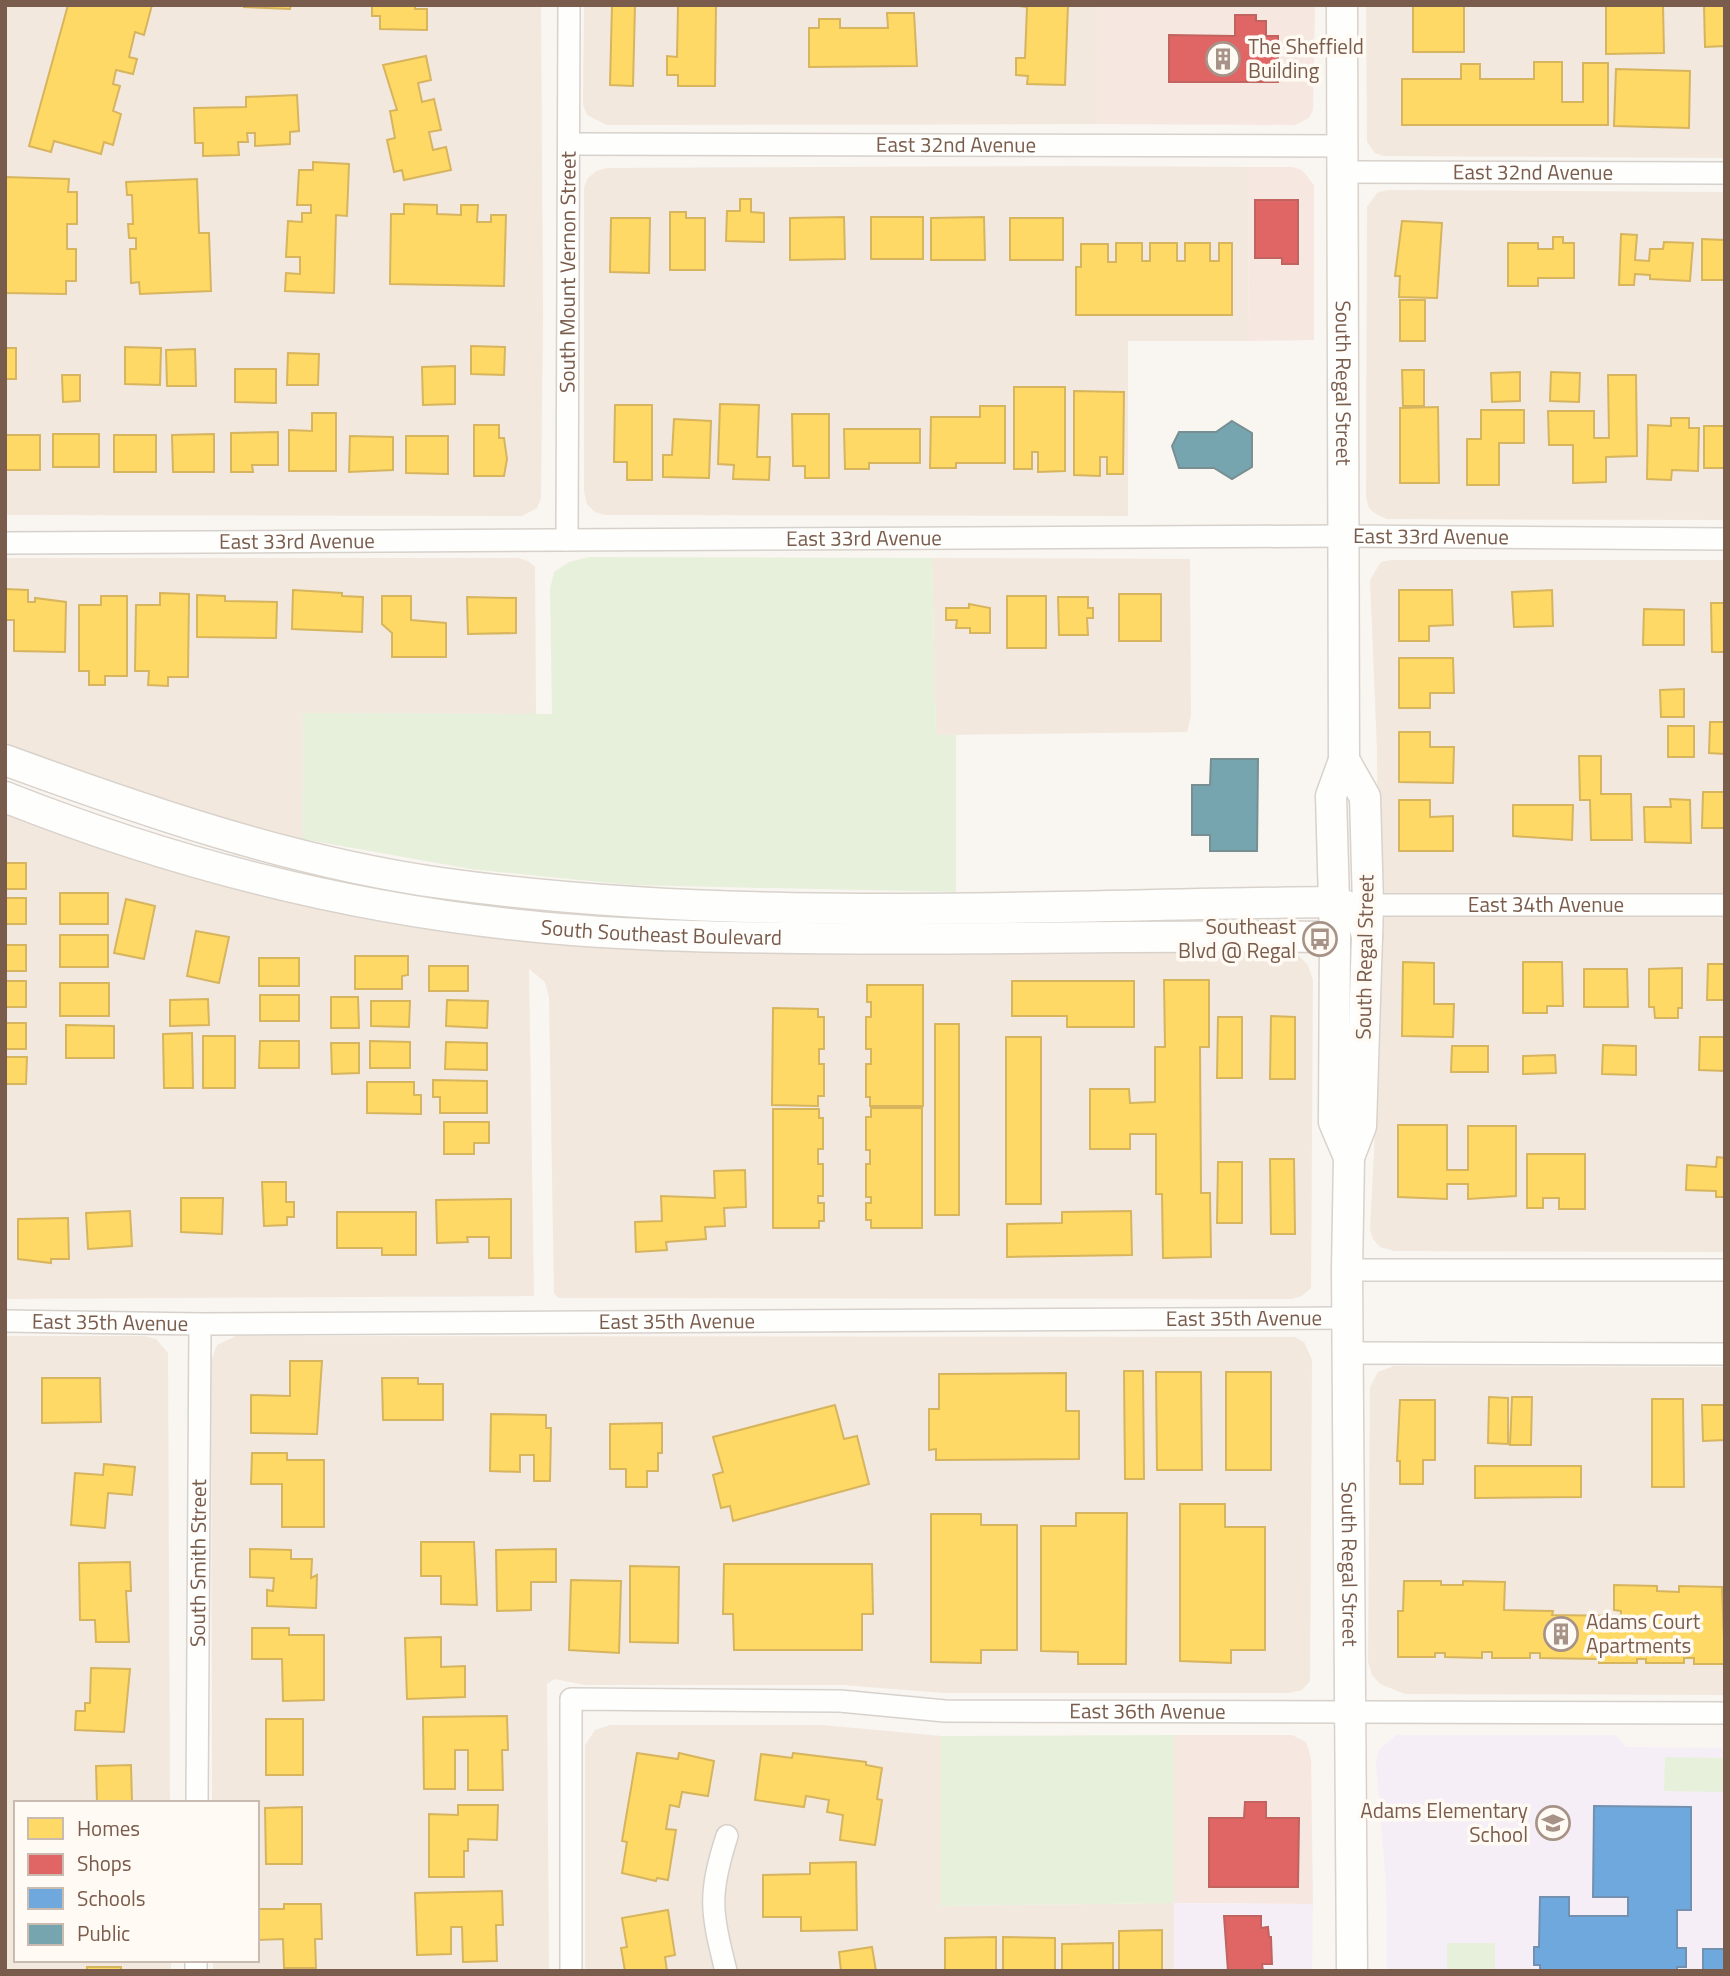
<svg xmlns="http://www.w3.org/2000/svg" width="1730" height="1976" viewBox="0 0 1730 1976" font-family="'Titillium Web',sans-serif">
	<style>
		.residential { fill: #f2e8de }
		.commercial { fill: #f6e8e1 }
		.education { fill: #f6eef6 }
		.green { fill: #e7f0db }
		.homes { fill: #ffd966; stroke: #d7b45e; stroke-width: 2 }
		.shops { fill: #e06666; stroke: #c1635e; stroke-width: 2 }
		.schools { fill: #6fa8dc; stroke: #7291b1; stroke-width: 2 }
		.public { fill: #76a5af; stroke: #778f92; stroke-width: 2 }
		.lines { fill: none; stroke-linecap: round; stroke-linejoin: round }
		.street-casing { stroke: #d7d1cb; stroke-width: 24 }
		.secondary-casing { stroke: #d9d2cb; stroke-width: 33 }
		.street { stroke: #fefefd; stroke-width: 21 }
		.secondary { stroke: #fefefd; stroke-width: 30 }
		.labels { text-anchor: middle; stroke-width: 7; stroke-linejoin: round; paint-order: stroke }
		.poi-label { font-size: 21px; fill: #7a5c4d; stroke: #fffaf3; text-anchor: start }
		.street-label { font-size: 21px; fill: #7a5c4d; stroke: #fffaf3 }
	</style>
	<rect width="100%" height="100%" fill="#f9f5f0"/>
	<path class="residential" d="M5,5H541L543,315L541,498L537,508L522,516L5,515Z
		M584,5H1097L1098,124L607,125L587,115L583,105Z
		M1366,5H1725V158L1383,156L1375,153L1367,142Z
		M1071,166L1249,167L1248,341H1128V516L605,515L595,512L587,504L584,492V188L587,179L596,171L607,168Z
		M1388,190L1725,192V520L1387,519L1376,514L1369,508L1366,497L1367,207L1377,193Z
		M5,558H518L528,561L535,567L536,714L303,713L302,839L150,798L5,747Z
		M932,558L1190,559L1191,716L1187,732L936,735Z
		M1391,560H1725V1252L1394,1251L1380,1247L1373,1239L1370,1229L1379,1055L1377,749L1370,580L1381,562Z
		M5,807L388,916L1294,951L1308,965L1313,980L1311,1288L1302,1296L1292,1299L558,1298L554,1293L549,998L545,982L529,969L534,1296L5,1299Z
		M5,1336H145L156,1339L168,1353L170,1803H16V1960H171V1971H5Z
		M236,1336L1295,1337L1304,1342L1312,1360L1310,1681L1302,1690L1288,1693H943L843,1685H586L554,1679L547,1684L549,1971H213V1960H257V1803H212L211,1361L217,1345Z
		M1394,1366L1725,1367V1695L1405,1694L1380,1684L1372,1675L1368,1662L1370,1387L1378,1372Z
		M610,1725H822L941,1736V1906L1174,1903V1971H585V1745L595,1730Z"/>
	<path class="commercial" d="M1097,5H1315L1313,110L1309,118L1295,125L1098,124Z
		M1249,167H1293L1302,170L1314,185V340L1248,341Z
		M1174,1735H1292L1306,1742L1311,1758L1313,1904L1174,1903Z"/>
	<path class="education" d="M1396,1735H1616L1626,1747L1725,1748V1971H1387L1386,1883L1376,1763L1378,1751Z
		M1174,1903L1313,1904L1312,1971H1174Z"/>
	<path class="green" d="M590,557L932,558L936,735H956V892L630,885L471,869L302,839L303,713L552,714L550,589L554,572L569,562Z
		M1174,1735V1903L941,1906V1736Z
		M1665,1757L1725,1758V1792L1664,1791Z
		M1447,1943H1495V1971H1447Z"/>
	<path class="homes" d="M68,5H152L144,35L135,32L129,57L137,59L133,74L116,70L113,84L120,86L113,111L121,114L113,145L104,142L101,154L54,141L51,152L29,146Z
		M244,5H291L290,9L244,7Z
		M372,5H415V9H427V30L380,29V16H372Z
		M612,5H635L633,86L610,85Z
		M716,5L715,86H678V75H667V56L677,57L678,6L661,5Z
		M1068,5L1065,85L1027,84L1028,76L1016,75V58H1025L1027,7L1010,5Z
		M1413,5H1464V52H1413Z
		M1606,5H1663L1664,53L1606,54Z
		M1704,5H1725V46L1705,47Z
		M887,13H914L917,66L809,67V28H819V19H840V28H888Z
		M426,56L431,80L418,83L422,102L434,99L441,130L429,132L433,150L446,147L451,170L404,180L402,170L394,172L387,140L395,138L390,111L397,110L383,65Z
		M1534,62H1562V102H1583V63H1608V125H1402V79H1461V64H1480V79H1534Z
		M1616,69L1690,71L1689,128L1614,126Z
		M297,95L299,131L290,132V144L255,146V133H247L248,142H238L239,155L203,156V143H195L194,108L246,107V97Z
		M313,162L349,164L347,216L336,215L334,293L285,291L286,273L300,274V257H286L288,221L302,222V213H311V205H297L299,170H313Z
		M5,177L69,179L68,192H77V224H67V249H76V281H66V294L5,293Z
		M197,179L199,233H209L211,291L140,294L139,282L131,283L130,249H136V238H129L128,224H133L132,195H127L126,182Z
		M740,199H751V212L764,213V242L726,241L727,211H740Z
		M404,204L437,205V214L461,215V205H478L477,222H491V215H506L504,286L390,284L391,214H404Z
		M670,212H686V218H705V270H670Z
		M844,217L845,259L790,260V218Z
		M871,217H923V259H871Z
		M984,217L985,260H931V218Z
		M611,218H650L649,273L610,272Z
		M1010,218H1063V260H1010Z
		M1402,221L1442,223L1437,298L1399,297L1400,276H1395Z
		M1621,234L1637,235L1635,260L1649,261L1650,249H1663L1664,242L1693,243L1690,281L1650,279V275L1635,274L1634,285H1619Z
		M1553,237H1563V243H1574V278H1538V286H1508V243H1538V249H1553Z
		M1702,239L1725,240V280H1702Z
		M1116,243H1142V261H1150V243H1177V261H1185V243H1210V261H1219V243H1232V315H1076V267H1081V244H1108V262H1116Z
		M1400,300H1425V341H1400Z
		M471,346L505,347L504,375L471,374Z
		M125,347L161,348L160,385L125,384Z
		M5,348H16V379H5Z
		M195,349L196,386H167L166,350Z
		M288,353L319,354L318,385H287Z
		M455,366V404L423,405L422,367Z
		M235,369H276V403L235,402Z
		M1402,370H1424V406H1403Z
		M1520,372V401L1492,402L1491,373Z
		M1551,372L1580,373L1579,402L1550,401Z
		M62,375H80V401L63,402Z
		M1608,375H1636L1637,456L1606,457V482L1573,483V445H1549L1548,411H1594V438H1609Z
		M1014,387H1065V471L1038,472V452H1032V469H1014Z
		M1074,391L1124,392L1123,474H1107V457H1100V476L1074,475Z
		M720,404L759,405L757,457H770L769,480L733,479L734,465L718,464Z
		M615,405H652V480H627V462H614Z
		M980,406H1005V463H956V468H930L931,417H980Z
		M1438,407L1439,483H1400V408Z
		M1481,410H1524V443H1499V485H1467V439H1481Z
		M312,413H336V471H289V430L312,431Z
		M792,414H829V478H805V466H793Z
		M1671,418H1689V428H1699L1698,471L1672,470L1671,480L1647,479L1648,425L1671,426Z
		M674,419L711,421L709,478L663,477V455H672Z
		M474,425H499V438H504L507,459L504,476H474Z
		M1704,426H1725V468H1704Z
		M844,429H920V463H869V469H845Z
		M278,432V465H252L253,472H231V433Z
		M53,434H99V467H53Z
		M214,434V472H173L172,435Z
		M5,435H40V470H5Z
		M114,435H156V472H114Z
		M350,436L393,437V470L349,472Z
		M406,436H448V474L406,473Z
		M5,589L28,590V602H35V598L66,602L65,652L14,651V620H5Z
		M293,590L342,593V596L363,597L362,632L292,629Z
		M1399,590H1452L1453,625L1429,626V641H1399Z
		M1552,590L1553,626L1514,627L1512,592Z
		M160,593L189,594L188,677H168V686L148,685L149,671H135L136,605H160Z
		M1119,594H1161V641H1119Z
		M197,595L225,596V601L277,602L276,638L197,637Z
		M101,596H127V676H105V685H89V671H79V605H101Z
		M382,596H411V620L446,623V657H392V633L382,624Z
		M1007,596H1046V648H1007Z
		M467,597L516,598V633L468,634Z
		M1058,597H1088V608H1093V618H1087L1088,635H1059Z
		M1711,603H1725V667L1724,652H1712Z
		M969,604L990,608V633H970V628H956L957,620H946V608H969Z
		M1644,609L1684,610V645H1643Z
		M1399,658H1453L1454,693H1430V708H1399Z
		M1684,689V717H1661L1660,690Z
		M1710,722H1725V754L1709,753Z
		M1668,726H1694V757H1668Z
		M1399,732H1430V747H1454L1453,783L1399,782Z
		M1579,756H1601V794H1631L1632,840H1591L1590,800H1580Z
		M1703,792H1725V828H1702Z
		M1670,799L1690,800L1691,843L1645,842L1644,807H1671Z
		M1399,800H1430V817L1453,816V851H1399Z
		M1513,805H1573L1572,840L1513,836Z
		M5,863H26V889H5Z
		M60,893H108V924H60Z
		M5,898H26V924H5Z
		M126,899L155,906L144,959L114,953Z
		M196,931L229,937L219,983L187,976Z
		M60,935H108V967H60Z
		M5,945H26V971H5Z
		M355,956H408V975L402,976V989H355Z
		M259,958H299V986H259Z
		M1403,962L1434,963V1004H1454L1453,1037L1402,1036Z
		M1523,962H1562L1563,1006H1547V1013H1523Z
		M1708,964H1725V1000H1707Z
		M429,966H468V991H429Z
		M1682,968V1008H1678V1018H1655L1654,1007H1649V969Z
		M1584,969H1627L1628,1007H1584Z
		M1164,980H1209V1047H1200L1201,1193H1210L1211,1257L1163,1258L1162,1194H1156V1134H1130V1149H1090V1089H1129L1130,1103L1155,1102V1047H1165Z
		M5,981H26V1007H5Z
		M1012,981H1134V1027H1067V1016H1012Z
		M60,983H109V1016H60Z
		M867,985H923V1106H870V1097H866V1064H871V1049H866V1017H871V1002H867Z
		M260,995H299V1021H260Z
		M331,997H358L359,1028H331Z
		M208,999L209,1025L170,1026V1000Z
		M447,1000L488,1001L487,1028L446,1026Z
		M371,1001H410L409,1027L371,1026Z
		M773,1008L818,1009V1017H824V1049H819V1064H824V1096H818V1106L772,1105Z
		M1271,1016L1295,1017V1079H1270Z
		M1218,1017H1242V1078H1217Z
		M5,1023H26V1049H5Z
		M935,1024H959V1215H935Z
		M66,1025L114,1026V1058H66Z
		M192,1033L193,1088H164L163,1034Z
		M203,1036H235V1088H203Z
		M1006,1037H1041V1204H1006Z
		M1700,1037H1725V1071L1699,1070Z
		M260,1041H299V1068H259Z
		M370,1041L410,1042V1068H370Z
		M446,1042L487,1043V1070L445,1069Z
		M331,1043H359V1073L332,1074Z
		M1603,1045L1636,1046V1075L1602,1074Z
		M1452,1046H1488V1072H1451Z
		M1555,1055L1556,1073L1523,1074V1056Z
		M5,1057H27L26,1084H5Z
		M433,1080L487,1081V1113H440V1097H433Z
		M367,1082H414V1095H421V1114L367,1113Z
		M871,1108H922V1228H871V1220H866V1203H871V1197H866V1164H870V1150H866V1117H871Z
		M773,1109H819V1118H823V1149H818V1164H823V1196H818V1203H824V1221H819V1228H773Z
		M444,1122H489V1143H474V1154H444Z
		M1398,1125H1447V1170H1468V1126H1516V1196L1468,1199V1184H1447V1199L1398,1197Z
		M1527,1154H1585V1209H1559V1198H1543V1208H1527Z
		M1717,1157L1725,1158V1197H1716V1191L1686,1190L1687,1165L1716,1167Z
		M1270,1159H1294L1295,1234H1271Z
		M1218,1162H1242V1223H1217Z
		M745,1170L746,1207L724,1208L725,1226L705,1227L706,1239L666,1242L667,1250L636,1252L635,1222L662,1221L661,1196L715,1198L714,1171Z
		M262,1182H286V1202H294V1217H287V1225L264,1226Z
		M181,1198H223L222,1234L181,1232Z
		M511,1199V1258H489V1237H467L468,1242L437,1243L436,1200Z
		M130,1211L132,1246L88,1249L86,1213Z
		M1131,1211L1132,1255L1007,1257V1224L1062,1223V1212Z
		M337,1212H416V1255H382V1248H337Z
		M68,1218L69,1259H51V1263L18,1259V1219Z
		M290,1361H322L317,1434L251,1433V1395L290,1396Z
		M1124,1371H1143L1144,1479H1125Z
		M1156,1372H1201L1202,1470H1157Z
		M1226,1372H1271V1470H1226Z
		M1066,1373V1411H1079V1459L936,1460V1449L929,1450V1409H939V1374Z
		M42,1378H100L101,1422L42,1423Z
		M382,1378H418V1384H443V1420H383Z
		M1489,1397L1508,1398V1444L1488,1443Z
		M1512,1397H1532L1531,1445H1510Z
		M1652,1399H1683L1684,1487H1652Z
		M1400,1400H1435V1460H1423V1484H1400V1461H1397Z
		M835,1405L844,1439L857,1436L869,1484L733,1521L730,1506L721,1508L713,1475L723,1472L713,1437Z
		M1702,1405H1725V1440L1703,1441Z
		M491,1414L546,1415V1428H551L550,1481H534V1455H520V1472L490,1471Z
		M662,1423V1453H658V1471H647V1487H626V1469H610V1424Z
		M252,1453H287V1460H324V1527H282V1484H251Z
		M104,1464L135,1467L132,1495L108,1493L105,1528L71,1525L75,1473L103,1475Z
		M1475,1466H1581V1497L1475,1498Z
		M1180,1504H1225V1527H1265V1650H1231V1663L1180,1661Z
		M1076,1513H1127L1126,1664H1078V1652L1041,1651V1526H1076Z
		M931,1514H981V1525H1017V1650H981V1663L931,1662Z
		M421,1542H474L477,1605L441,1604V1576H421Z
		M250,1549L291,1550V1559H312L311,1578L317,1575L316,1608L267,1606V1590L273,1591L274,1578L250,1577Z
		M556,1549V1582H531V1610L497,1611L496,1550Z
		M130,1562L131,1591H126L129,1642H96L95,1620H80L79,1563Z
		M724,1564H872L873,1614H862V1650H734L733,1614H723Z
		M630,1566L679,1567L678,1643L630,1642Z
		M571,1580L621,1581L619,1653L569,1650Z
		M1404,1581H1441V1585H1463V1581L1505,1582L1504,1610L1553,1611L1552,1615L1621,1616V1611L1614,1610V1585L1657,1586V1591L1679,1592V1586L1722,1587L1725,1664H1694V1658H1684V1663H1646V1659H1637V1663H1599V1659L1540,1658V1653H1530V1658H1492V1652H1482V1658L1445,1657V1653H1435V1657H1398V1611H1403Z
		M252,1628H289V1635H324V1700L283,1701L282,1659H252Z
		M441,1637V1667L465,1666V1697L407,1699L405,1638Z
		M91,1668L130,1669L124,1732L75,1730L76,1711H85V1703H90Z
		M507,1716L508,1750H502L503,1790H468V1750H455V1789H424L423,1717Z
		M266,1719H303V1775H266Z
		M637,1753L678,1759L679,1753L714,1761L708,1796L682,1792L679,1807L670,1805L666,1829L676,1830L668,1880L657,1878L656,1881L622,1873L627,1842L622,1841Z
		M793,1753L866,1762V1765L882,1768L877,1799L882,1800L875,1845L840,1840L843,1815L827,1812L829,1800L806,1796L804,1807L755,1800L761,1754L792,1758Z
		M131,1765L132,1803H97L96,1766Z
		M458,1805H498L497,1840L468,1839V1851H464V1877H429V1814L458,1815Z
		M302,1807V1864H266L265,1808Z
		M856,1862L857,1930L801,1931V1917H763V1875L810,1874V1863Z
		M502,1891L503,1925H496L497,1961L463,1962L462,1927H451V1954L417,1955L415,1893Z
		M284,1904H321L322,1939H315L316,1968H284L283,1939L257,1940V1909H284Z
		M668,1910L675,1955L665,1957L667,1971H625L621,1948L627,1947L622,1918Z
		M1162,1930V1971H1119V1931Z
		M996,1937V1971H945V1938Z
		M1003,1937L1055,1938V1971H1003Z
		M1113,1943V1971H1062V1944Z
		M872,1947L876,1971H841L839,1952Z
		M87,1967H121V1971H87Z"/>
	<path class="shops" d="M1235,15H1256V21H1266V36H1278V82H1169V35L1235,36Z
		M1255,200H1298V264H1282V258H1255Z
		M1245,1802H1266V1818H1299L1298,1887H1209V1818H1244Z
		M1224,1916H1261V1928L1268,1927L1269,1937H1271L1272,1964H1262L1263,1971H1228Z"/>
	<path class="schools" d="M1594,1806L1691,1807V1910H1677V1948H1686V1967H1677V1971H1540V1965H1534V1947H1539L1540,1897H1569V1916H1628V1897H1593Z
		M1703,1949H1725V1971H1703Z"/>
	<path class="public" d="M1232,421L1252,433V467L1232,479L1214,468H1179L1172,446L1179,432H1216Z
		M1211,759H1258L1257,851H1210V835H1192V785H1210Z"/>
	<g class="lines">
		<g class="street-casing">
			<g id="street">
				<path id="s1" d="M569,144L1342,146"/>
				<path id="s2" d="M1342,172L1725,173"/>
				<path id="s3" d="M567,540L569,5"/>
				<path id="s4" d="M5,543L1343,536L1725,539"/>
				<path id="s5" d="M1368,905H1725"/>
				<path d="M1347,1270H1725"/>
				<path id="s6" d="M5,1321L200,1324L1347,1318"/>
				<path d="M1347,1353L1725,1354"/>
				<path id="s7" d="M197,1803L200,1324"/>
				<path d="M196,1971V1960"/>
				<path id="s8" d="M571,1971V1699L840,1701L945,1711L1725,1713"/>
				<path d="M726,1971C711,1911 708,1895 727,1836"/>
			</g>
		</g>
		<g class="secondary-casing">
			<g id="secondary">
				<path id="s9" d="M1342,5L1344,760L1331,796L1335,937L1334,1122L1349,1157"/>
				<path d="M5,760C147,812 292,862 441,883C736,924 1037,905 1334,902C1354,906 1364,919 1367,937"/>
				<path id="s10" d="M1344,760L1365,797L1368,905L1361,1126L1349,1157L1347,1270L1352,1971"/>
				<path id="s11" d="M5,797C167,861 336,905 509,924C606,935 703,937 800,938C978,940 1157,935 1335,937"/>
			</g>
		</g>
		<use href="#street" class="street"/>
		<use href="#secondary" class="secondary"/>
	</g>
	<defs>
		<g id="building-ring" transform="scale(1.75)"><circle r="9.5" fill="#fffaf3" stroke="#a69286" stroke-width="1.5"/><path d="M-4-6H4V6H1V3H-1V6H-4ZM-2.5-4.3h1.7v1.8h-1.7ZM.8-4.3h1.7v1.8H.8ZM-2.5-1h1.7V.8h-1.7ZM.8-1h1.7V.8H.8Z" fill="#a69286"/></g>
		<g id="bus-ring" transform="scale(1.75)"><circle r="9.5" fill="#fffaf3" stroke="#a69286" stroke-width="1.5"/><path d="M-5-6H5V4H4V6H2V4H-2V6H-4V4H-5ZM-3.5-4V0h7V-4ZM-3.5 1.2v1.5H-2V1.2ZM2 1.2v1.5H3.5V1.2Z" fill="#a69286"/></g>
		<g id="school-ring" transform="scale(1.75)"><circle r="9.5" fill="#fffaf3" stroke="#a69286" stroke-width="1.5"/><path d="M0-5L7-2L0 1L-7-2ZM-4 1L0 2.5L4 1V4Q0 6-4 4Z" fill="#a69286"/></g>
	</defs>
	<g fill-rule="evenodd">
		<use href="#building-ring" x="1223" y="59"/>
		<use href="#bus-ring" x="1320" y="939"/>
		<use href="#building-ring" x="1561" y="1634"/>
		<use href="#school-ring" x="1553" y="1823"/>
	</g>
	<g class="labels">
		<g class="poi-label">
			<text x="1248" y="54">The Sheffield<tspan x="1248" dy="24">Building</tspan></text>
			<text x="1296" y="934" text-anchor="end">Southeast<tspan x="1296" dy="24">Blvd @ Regal</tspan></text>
			<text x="1586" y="1629">Adams Court<tspan x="1586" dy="24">Apartments</tspan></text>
			<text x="1528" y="1818" text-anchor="end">Adams Elementary<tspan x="1528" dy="24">School</tspan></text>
		</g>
		<g class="street-label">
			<text dy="7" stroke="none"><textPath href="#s1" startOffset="387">East 32nd Avenue</textPath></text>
			<text dy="7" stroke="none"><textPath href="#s2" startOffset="191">East 32nd Avenue</textPath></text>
			<text dy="7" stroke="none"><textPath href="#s3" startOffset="268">South Mount Vernon Street</textPath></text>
			<text dy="7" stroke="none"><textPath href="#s9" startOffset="378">South Regal Street</textPath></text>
			<text dy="7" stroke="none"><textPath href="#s4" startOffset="1426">East 33rd Avenue</textPath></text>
			<text dy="7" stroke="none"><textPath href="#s4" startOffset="859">East 33rd Avenue</textPath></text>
			<text dy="7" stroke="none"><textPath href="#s4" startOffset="292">East 33rd Avenue</textPath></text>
			<text dy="7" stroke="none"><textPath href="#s5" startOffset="178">East 34th Avenue</textPath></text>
			<text dy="7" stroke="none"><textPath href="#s11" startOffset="674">South Southeast Boulevard</textPath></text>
			<text transform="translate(1365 957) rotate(-89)" y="7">South Regal Street</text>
			<text dy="7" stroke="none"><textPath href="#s6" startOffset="1239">East 35th Avenue</textPath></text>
			<text dy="7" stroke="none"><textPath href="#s6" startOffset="672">East 35th Avenue</textPath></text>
			<text dy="7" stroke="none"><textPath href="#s6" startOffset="105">East 35th Avenue</textPath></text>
			<text dy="7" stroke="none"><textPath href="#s7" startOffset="240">South Smith Street</textPath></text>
			<text dy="7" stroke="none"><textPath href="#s10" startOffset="812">South Regal Street</textPath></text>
			<text dy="7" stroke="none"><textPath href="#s8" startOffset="849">East 36th Avenue</textPath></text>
		</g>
	</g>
	<rect width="1730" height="1976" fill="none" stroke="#7a5c4d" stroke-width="14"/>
	<rect x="14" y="1801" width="245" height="161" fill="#fffaf3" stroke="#cabbb1" stroke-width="2"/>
	<rect x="28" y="1818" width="35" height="21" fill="#ffd966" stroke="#cabbb1" stroke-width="2"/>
	<text x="77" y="1836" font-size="21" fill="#7a5c4d">Homes</text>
	<rect x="28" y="1854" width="35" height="21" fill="#e06666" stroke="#cabbb1" stroke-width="2"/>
	<text x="77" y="1871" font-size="21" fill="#7a5c4d">Shops</text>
	<rect x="28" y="1888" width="35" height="21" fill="#6fa8dc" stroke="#cabbb1" stroke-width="2"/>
	<text x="77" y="1906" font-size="21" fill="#7a5c4d">Schools</text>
	<rect x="28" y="1924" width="35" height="21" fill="#76a5af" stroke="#cabbb1" stroke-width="2"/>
	<text x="77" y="1941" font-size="21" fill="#7a5c4d">Public</text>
</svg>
